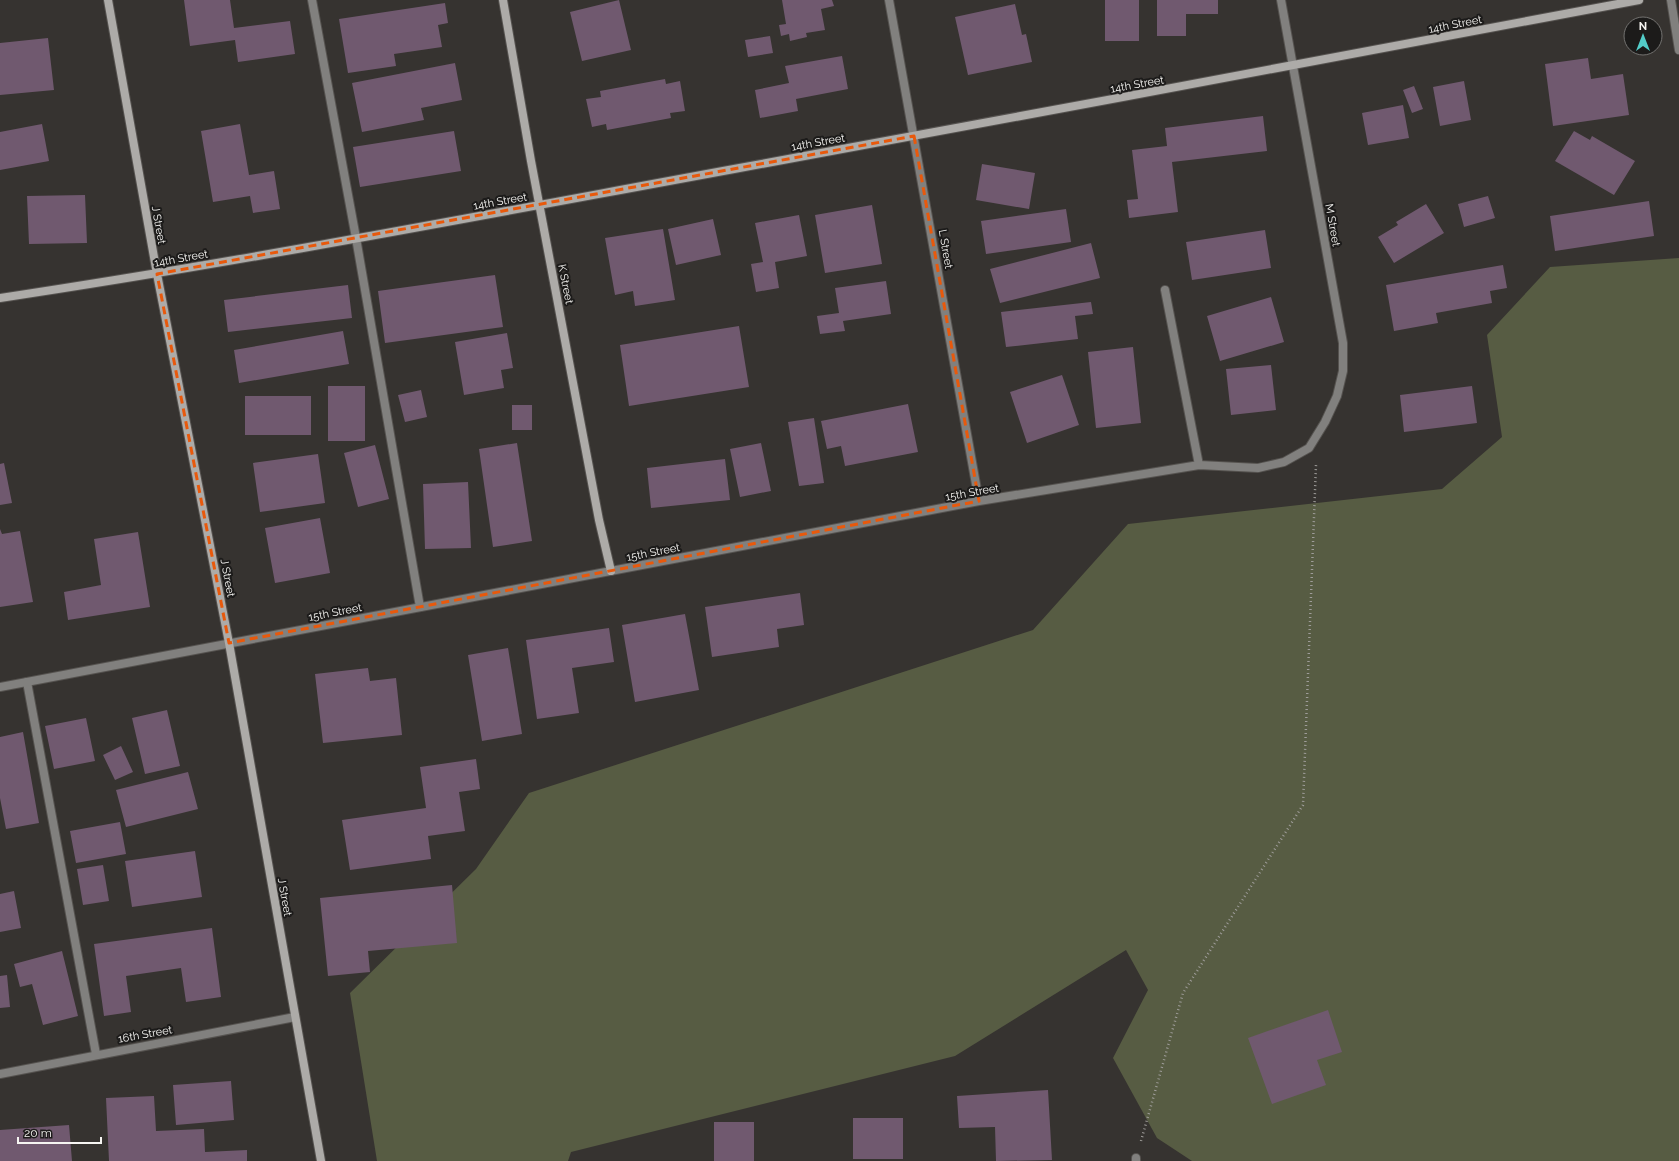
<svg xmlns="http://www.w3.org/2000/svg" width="1679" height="1161" viewBox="0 0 1679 1161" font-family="Raleway,sans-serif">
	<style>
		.green { fill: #575c43 }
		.building { fill: #70596f }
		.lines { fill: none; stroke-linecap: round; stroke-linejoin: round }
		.lane-casing { stroke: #55524f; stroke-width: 10 }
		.street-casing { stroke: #55524f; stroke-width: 10 }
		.secondary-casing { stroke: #55524f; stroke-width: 10 }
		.path { stroke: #9e9c99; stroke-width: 2.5; stroke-dasharray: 1 3; stroke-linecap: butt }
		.lane { stroke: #81807e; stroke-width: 8 }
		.street { stroke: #81807e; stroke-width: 8 }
		.secondary { stroke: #adaba8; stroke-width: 8 }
		.marked { fill: none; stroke: #e8590c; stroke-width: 3; stroke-dasharray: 8 5; stroke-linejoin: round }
		.labels { text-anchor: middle; stroke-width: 4; stroke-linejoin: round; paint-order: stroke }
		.street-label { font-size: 11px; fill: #f6f5f2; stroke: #1c1b1a }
	</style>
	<rect width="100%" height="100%" fill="#363330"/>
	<path class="green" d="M1679,258V1161H1192L1157,1138L1113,1058L1148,990L1126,950L955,1056L571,1152L568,1161H377L350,993L476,869L529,793L1033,630L1128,524L1442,489L1502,437L1487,335L1550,267Z"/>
	<path class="building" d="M184,0H230L234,28L290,21L295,54L238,62L235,40L190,46Z
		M619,0L631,50L582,61L570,12Z
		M782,0H832L834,6L821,9L825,30L806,33L807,37L790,41L789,34L781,36L779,25L786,24Z
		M1105,0H1139V41H1105Z
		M1157,0H1218V14H1186V36H1157Z
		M445,3L448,23L438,25L442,47L394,54L396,66L348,73L339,19Z
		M1015,4L1022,35L1026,34L1032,62L968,75L955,17Z
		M770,36L773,53L748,57L745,40Z
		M48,38L54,90L0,95V43Z
		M842,56L848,89L796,99L798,111L760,118L755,90L789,83L785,66Z
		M1588,58L1591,79L1623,74L1629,115L1553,126L1545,64Z
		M455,63L462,100L421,108L424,120L362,132L352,83Z
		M665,79L666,84L680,81L685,111L670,113L671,118L607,130L606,124L592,127L586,99L601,97L600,91Z
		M1464,81L1471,120L1440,126L1433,87Z
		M1414,86L1423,109L1412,113L1403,90Z
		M1403,105L1409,138L1368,145L1362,113Z
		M1263,116L1267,151L1172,162L1178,212L1129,218L1127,200L1138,199L1132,150L1167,146L1165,128Z
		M42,124L49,161L0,170V132Z
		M240,124L249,175L274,171L280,209L253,213L250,196L213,202L201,131Z
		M454,131L461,171L360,187L353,147Z
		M1574,131L1590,140L1592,136L1635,161L1614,195L1555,161Z
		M982,164L1035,173L1029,209L976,200Z
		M85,195L87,243L29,244L27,196Z
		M1488,196L1495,218L1464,227L1458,204Z
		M1649,201L1654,236L1555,251L1550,216Z
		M1426,204L1444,233L1394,263L1378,237L1398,225L1396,222Z
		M872,205L882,264L825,273L815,215Z
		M1066,209L1071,242L986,254L981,221Z
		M799,215L807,256L775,262L779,288L756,292L751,264L763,262L755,223Z
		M713,219L721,255L676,265L668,229Z
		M663,229L675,300L635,306L633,291L615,295L605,238Z
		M1265,230L1271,268L1192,280L1186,242Z
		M1091,243L1100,278L1000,303L990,269Z
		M1503,265L1507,288L1490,291L1492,303L1436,313L1438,323L1394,331L1386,285Z
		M495,275L503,327L385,343L378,291Z
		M886,281L891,314L843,321L845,331L820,334L817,316L839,313L835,288Z
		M348,285L352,318L228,332L224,300Z
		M1271,297L1284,342L1220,361L1207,316Z
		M1091,302L1093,314L1075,316L1078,339L1006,347L1001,312Z
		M739,326L749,387L629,406L620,345Z
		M343,331L349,364L239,383L234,350Z
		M507,333L513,368L501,370L504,388L464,395L455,342Z
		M1133,347L1141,423L1096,428L1088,352Z
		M1271,365L1276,410L1231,415L1226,369Z
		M1062,375L1079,425L1027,443L1010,392Z
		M328,386H365V441H328Z
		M1472,386L1477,423L1404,432L1400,395Z
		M421,390L427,417L405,422L398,395Z
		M245,396H311V435H245Z
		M908,404L918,452L845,466L841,446L827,449L821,421Z
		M512,405H532V430H512Z
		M814,418L824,483L799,486L788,422Z
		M517,443L532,541L493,547L479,449Z
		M761,443L771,491L740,497L730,449Z
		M375,445L389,499L358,507L344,453Z
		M318,454L325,503L260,512L253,463Z
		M725,459L730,500L651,508L647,468Z
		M4,463L12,503L0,505V464Z
		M468,482L471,548L425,549L423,484Z
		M320,518L330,573L275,583L265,528Z
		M0,529L2,534L20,531L33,602L0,607Z
		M138,532L150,607L68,620L64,592L101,585L94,539Z
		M800,593L804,625L777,629L779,647L712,657L705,607Z
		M685,614L699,690L635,702L622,625Z
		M609,628L614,662L572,668L579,713L537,719L526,640Z
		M508,648L522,734L482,741L468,655Z
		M368,668L370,681L396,678L402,735L323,743L315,674Z
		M167,710L180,766L145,774L132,718Z
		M86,718L95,761L54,769L45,726Z
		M23,732L39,823L6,829L0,798V737Z
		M121,746L133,772L115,780L103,755Z
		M476,759L480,789L459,792L465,831L428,836L431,859L350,870L342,820L426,808L420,767Z
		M188,772L198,809L126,827L116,790Z
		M120,822L126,854L76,863L70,831Z
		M195,851L202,897L132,907L125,861Z
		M103,865L109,901L83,905L77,869Z
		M452,885L457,943L368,951L370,972L328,976L320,898Z
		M14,891L21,928L0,932V894Z
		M212,928L221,997L186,1002L181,968L126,976L131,1012L104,1016L94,944Z
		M62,951L78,1016L43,1025L32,984L20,987L14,964Z
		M7,975L10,1007L0,1008V976Z
		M1328,1010L1342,1052L1317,1060L1326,1085L1272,1104L1248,1038Z
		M231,1081L234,1120L176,1125L173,1085Z
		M1048,1090L1052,1160L996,1161L995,1127L959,1128L957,1096Z
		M154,1096L156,1131L204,1129L205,1152L247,1150V1161H109L106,1098Z
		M853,1118H903V1159H853Z
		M714,1122H754V1161H714Z
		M69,1125L72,1161H0V1130Z"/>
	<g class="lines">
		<g class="lane-casing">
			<path id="lane" d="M312,0L356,238L420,607
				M27,682L96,1054"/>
		</g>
		<g class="street-casing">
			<path id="street" d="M889,0L979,501
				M1671,0L1679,50
				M1165,290L1199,465
				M0,687L979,501L1199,465L1258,468L1284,462L1309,448L1325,422L1337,396L1343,371V343L1281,0
				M0,1074L295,1017
				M1136,1161V1158"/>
		</g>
		<g class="secondary-casing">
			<path id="secondary" d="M108,0L157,274L229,643L321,1161
				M503,0L531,161L599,520L611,571
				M0,298C246,261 489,214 734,169C1036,113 1337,58 1639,0"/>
		</g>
		<path class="path" d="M1141,1141L1183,993L1303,805L1316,465"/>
		<use href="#lane" class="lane"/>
		<use href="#street" class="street"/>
		<use href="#secondary" class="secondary"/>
	</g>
	<path class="marked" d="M914,136L979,501L229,643L157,274Z"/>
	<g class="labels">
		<g class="street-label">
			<text transform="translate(1455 24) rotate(-11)" y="4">14th Street</text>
			<text transform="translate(1137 84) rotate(-10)" y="4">14th Street</text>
			<text transform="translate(818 142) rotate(-10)" y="4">14th Street</text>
			<text transform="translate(500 201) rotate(-10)" y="4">14th Street</text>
			<text transform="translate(159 225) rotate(80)" y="4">J Street</text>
			<text transform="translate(1333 225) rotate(80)" y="4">M Street</text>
			<text transform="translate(946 249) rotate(80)" y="4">L Street</text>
			<text transform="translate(181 258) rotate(-10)" y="4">14th Street</text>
			<text transform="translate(566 284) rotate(79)" y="4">K Street</text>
			<text transform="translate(972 492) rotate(-10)" y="4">15th Street</text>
			<text transform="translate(653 552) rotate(-11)" y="4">15th Street</text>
			<text transform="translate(228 578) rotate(79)" y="4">J Street</text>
			<text transform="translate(335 612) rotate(-11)" y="4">15th Street</text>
			<text transform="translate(285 897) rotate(80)" y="4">J Street</text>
			<text transform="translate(145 1034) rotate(-10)" y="4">16th Street</text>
		</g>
	</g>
	<g transform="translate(1643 36)"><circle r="19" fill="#1c1b1a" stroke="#737270"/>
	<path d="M0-3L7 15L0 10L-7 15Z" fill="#53cdc9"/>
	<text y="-6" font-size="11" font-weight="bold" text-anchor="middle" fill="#f6f5f2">N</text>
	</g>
	<path d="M18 1137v6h83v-6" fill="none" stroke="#f6f5f2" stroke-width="2"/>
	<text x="24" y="1137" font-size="12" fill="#f6f5f2" stroke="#1c1b1a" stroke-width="3" paint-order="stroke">20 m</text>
</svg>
